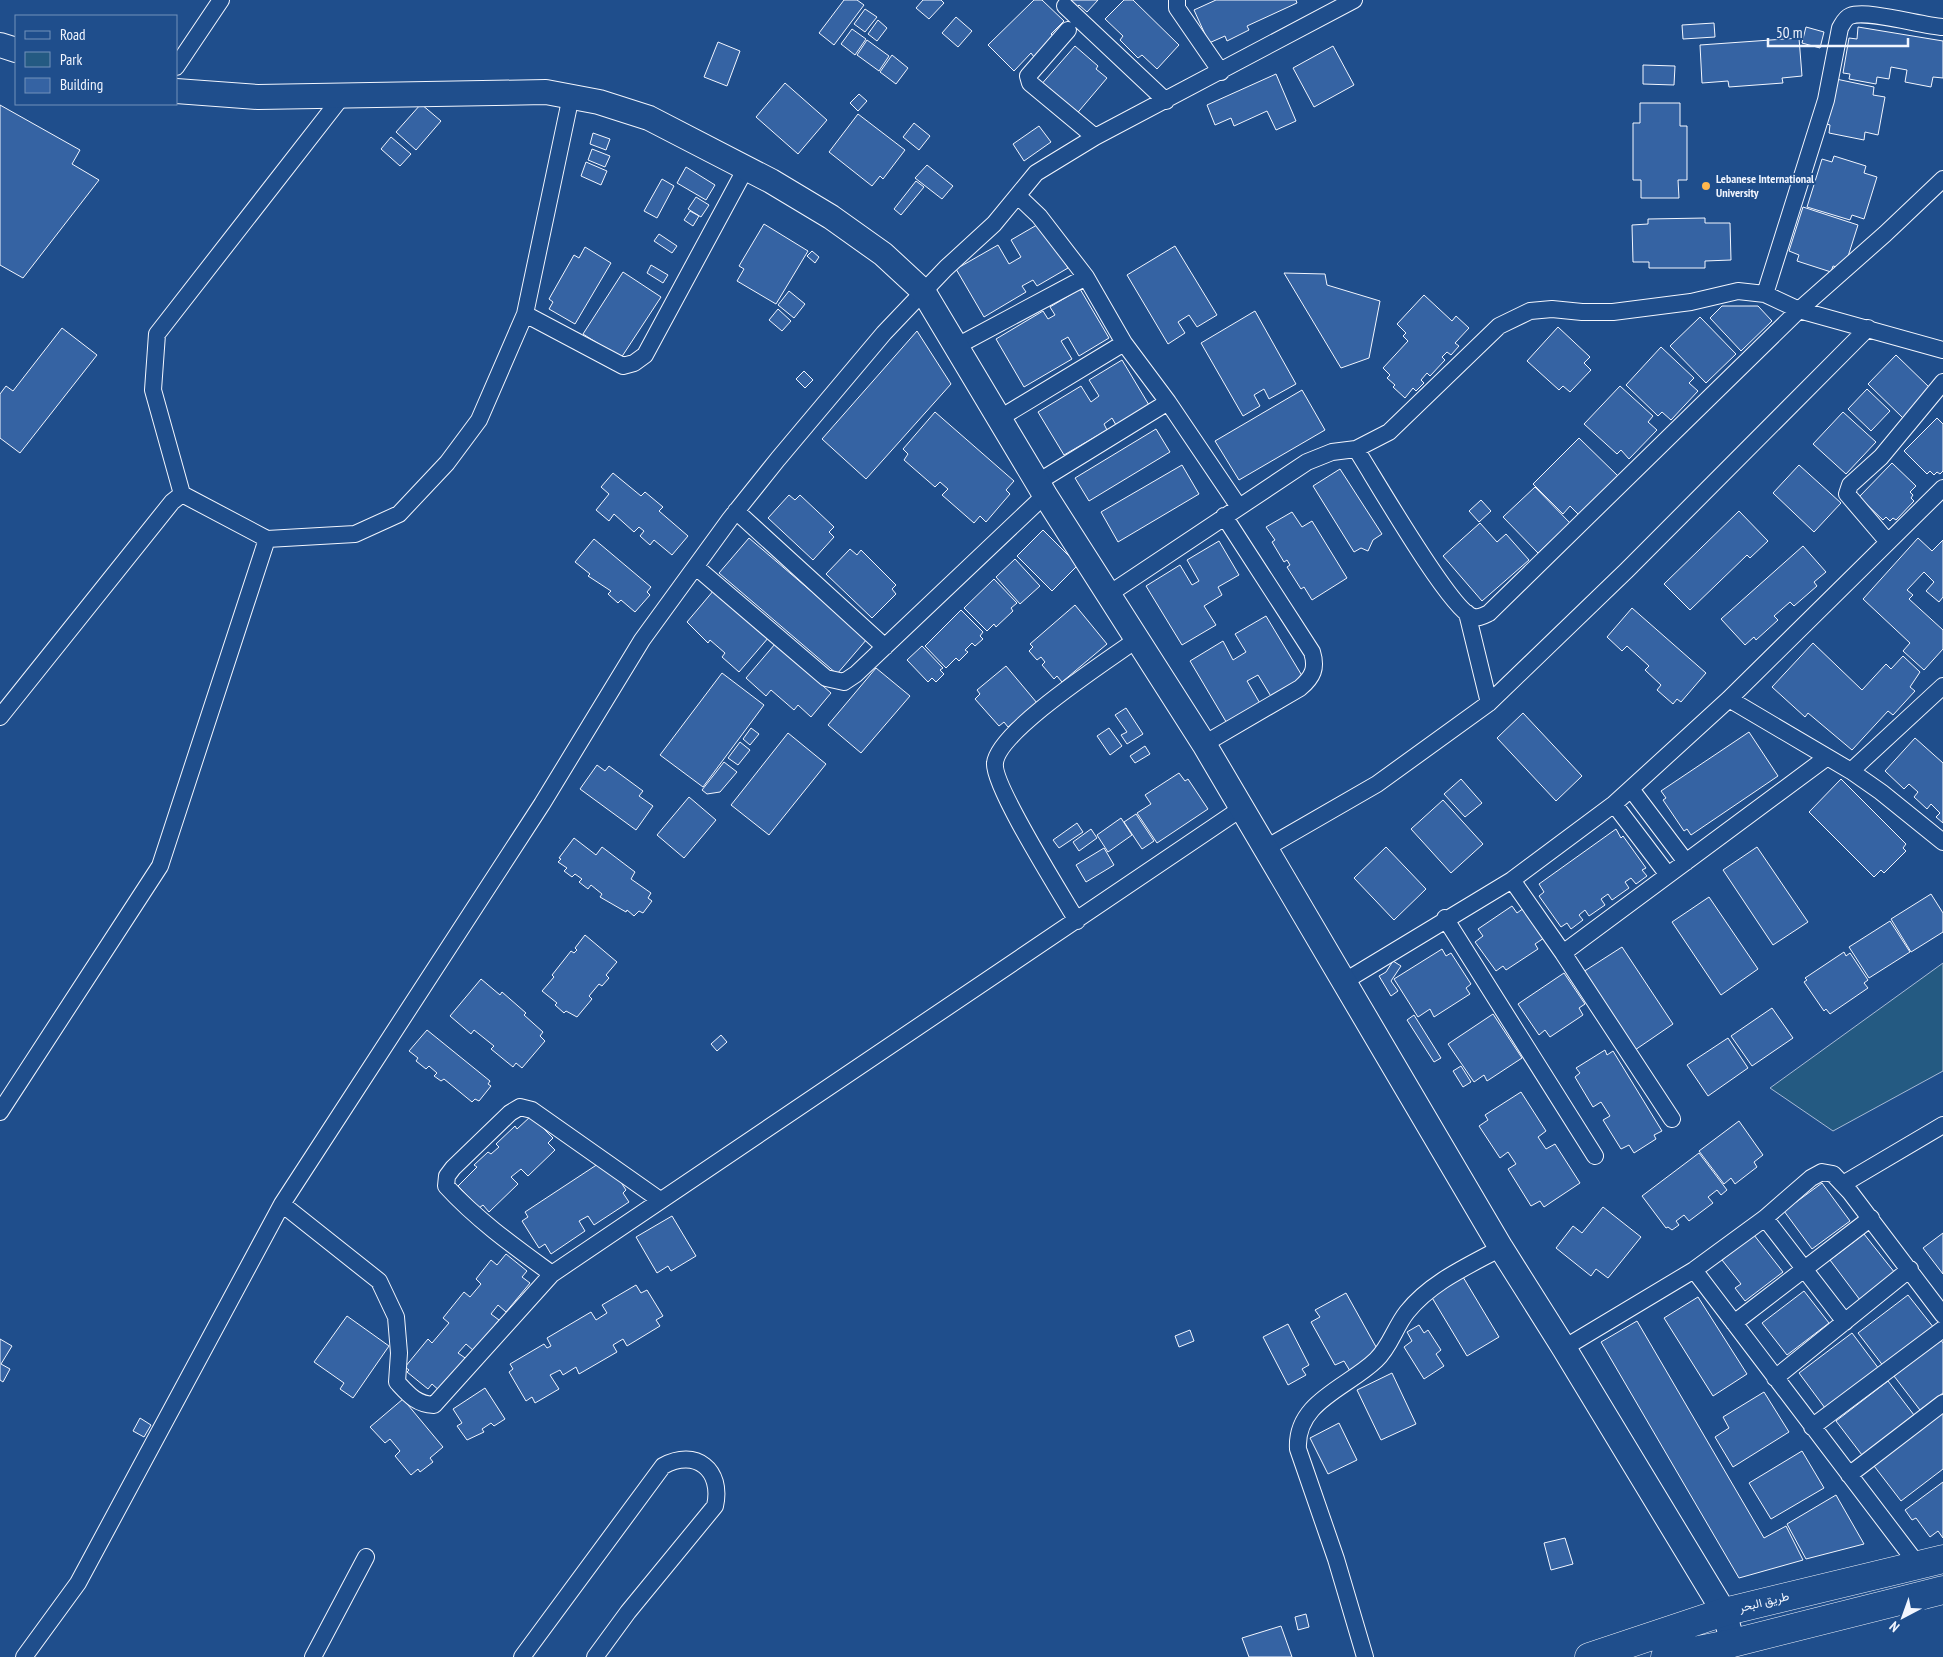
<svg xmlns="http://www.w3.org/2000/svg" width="1943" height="1657" viewBox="0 0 1943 1657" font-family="'PT Sans Narrow',Vazirmatn,sans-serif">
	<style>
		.green { fill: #245a82; stroke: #a8bbd7 }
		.building { fill: #3563a3; stroke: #f2f6ff }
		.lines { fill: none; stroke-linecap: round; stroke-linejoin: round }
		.street-casing { stroke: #f2f6ff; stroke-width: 18 }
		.secondary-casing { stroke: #f2f6ff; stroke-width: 26 }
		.highway-casing { stroke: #f2f6ff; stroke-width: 29 }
		.street { stroke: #1f4e8c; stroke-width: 16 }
		.secondary { stroke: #1f4e8c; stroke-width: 24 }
		.highway { stroke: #1f4e8c; stroke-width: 28 }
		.poi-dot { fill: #ffb74d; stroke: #1f4e8c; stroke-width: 2 }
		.labels { text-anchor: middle; stroke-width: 4; stroke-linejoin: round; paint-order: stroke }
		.poi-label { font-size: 12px; font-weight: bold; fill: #f2f6ff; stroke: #1f4e8c; text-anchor: start }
		.street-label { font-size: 12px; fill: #f2f6ff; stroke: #1f4e8c }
	</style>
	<rect width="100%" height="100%" fill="#1f4e8c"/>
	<path class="green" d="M1943,963V1071L1833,1131L1770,1088Z"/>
	<path class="building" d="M844,0H857L864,5L834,45L819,33Z
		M923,0H941L944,3L929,19L916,8Z
		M1034,0H1042L1064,21L1051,34L1054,37L1034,57L1031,53L1014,71L988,45Z
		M1064,0H1098L1087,12L1079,5L1074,10Z
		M1124,0H1133L1179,45L1157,69L1142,55L1138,58L1120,40L1123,36L1105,19Z
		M1216,0H1296L1297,3L1247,26L1249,30L1227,41L1225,36L1209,43L1194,10Z
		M865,9L877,17L865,32L854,24Z
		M956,17L972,31L958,47L942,33Z
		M878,20L887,28L877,41L868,34Z
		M1714,23L1715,37L1683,39L1682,25Z
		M1806,27L1824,32L1820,48L1802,43Z
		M1858,27L1943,41V78L1933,77L1931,87L1905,82L1907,70L1891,67L1889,79L1877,77L1876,84L1849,79L1850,74L1843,73L1849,38L1857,39Z
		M852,29L866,39L855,55L841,44Z
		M1799,38L1802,76L1782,78L1783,83L1729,87L1728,81L1702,83L1700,45Z
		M867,40L889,56L879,71L857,55Z
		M718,42L740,51L727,86L704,77Z
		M1075,46L1098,66L1096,69L1107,78L1074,117L1039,87Z
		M1333,46L1354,85L1314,107L1293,68Z
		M892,55L908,68L896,84L880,72Z
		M1643,65L1675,66L1674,85L1643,84Z
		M1276,74L1296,121L1276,130L1267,111L1234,126L1231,118L1215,125L1207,105Z
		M1836,79L1874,87L1873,95L1885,97L1878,135L1865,132L1864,140L1829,133L1830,125L1827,124Z
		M785,83L827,120L798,154L756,117Z
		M859,94L867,101L858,111L850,103Z
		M1640,103H1680V126H1687V180H1678L1679,198H1641V180H1633V123H1640Z
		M421,104L441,121L416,150L396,132Z
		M0,105L80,150L72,164L99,180L23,278L0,265Z
		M858,114L905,150L883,179L880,176L872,186L829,152Z
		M914,123L930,136L919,150L903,137Z
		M1039,126L1051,142L1024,161L1013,144Z
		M593,133L610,139L606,150L590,144Z
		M391,137L411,154L400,166L381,149Z
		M592,149L610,156L605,167L588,160Z
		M1834,156L1866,166L1864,173L1877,177L1864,219L1852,215L1850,220L1807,207L1822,159L1832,162Z
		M586,162L607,171L601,185L581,176Z
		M927,165L953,186L942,199L915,178Z
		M686,167L715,185L706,200L677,183Z
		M662,179L674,186L657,218L644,211Z
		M916,181L924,187L901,215L894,209Z
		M696,197L709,205L701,217L688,209Z
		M1803,207L1858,225L1844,269L1833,266L1831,272L1797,261L1799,255L1789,251Z
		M690,211L699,216L693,226L684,220Z
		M1705,218V223H1730L1731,260L1705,261V268H1649V262H1633L1632,225L1648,224V219Z
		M1042,222L1068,268L1037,286L1033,280L1022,286L1026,292L984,317L956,269L998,245L1009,264L1021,257L1011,240Z
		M764,224L808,251L776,304L737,281L744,269L739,266Z
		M659,234L677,246L672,253L654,241Z
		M1175,246L1217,315L1197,327L1189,315L1178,322L1185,333L1168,344L1127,275Z
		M585,247L611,263L575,324L549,309L553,302L549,299L574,255L579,258Z
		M812,251L819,257L815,263L807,256Z
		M651,265L668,275L663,283L647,273Z
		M623,272L661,297L621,358L583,334Z
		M1284,273L1325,274L1327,285L1380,301L1369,358L1341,368Z
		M1080,289L1109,338L1079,356L1068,337L1061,341L1072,359L1024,387L996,339L1043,311L1048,319L1055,315L1050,307Z
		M789,291L805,304L794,318L778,305Z
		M1424,295L1452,321L1456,316L1469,328L1455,343L1459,346L1451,355L1447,352L1442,357L1445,360L1430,376L1427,373L1421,380L1424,383L1416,391L1413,388L1405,398L1393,387L1395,385L1387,378L1390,375L1383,368L1408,341L1403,336L1406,333L1397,324Z
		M1722,306H1758L1772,321L1741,351L1710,318Z
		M778,309L791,321L782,331L769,320Z
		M1255,311L1296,384L1269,399L1264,389L1254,395L1260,406L1243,416L1201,343Z
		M1700,317L1736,354L1706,383L1670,346Z
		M1558,327L1590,357L1584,363L1591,370L1570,392L1563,386L1559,390L1527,361Z
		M62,328L97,355L20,453L0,438V394L6,386L13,391Z
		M917,331L951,384L866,479L822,439Z
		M1661,347L1694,378L1689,383L1698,391L1671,420L1662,412L1658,416L1626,385Z
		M1896,355L1931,389L1903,418L1868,384Z
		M1122,360L1149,405L1116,425L1112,418L1104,424L1107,430L1064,455L1038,412L1081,386L1091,402L1099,396L1089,380Z
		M804,371L813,380L805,388L796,379Z
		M1620,386L1653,416L1648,422L1657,430L1629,459L1621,450L1617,454L1584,424Z
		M1867,389L1890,411L1871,431L1848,409Z
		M1302,390L1325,430L1239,480L1215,441Z
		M935,412L1014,481L1006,490L1010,494L986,522L980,516L974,523L942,495L948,489L940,482L935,487L904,460L908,454L903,449Z
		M1843,412L1876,442L1846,474L1813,444Z
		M1937,418L1943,424V471L1940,474L1937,472L1934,475L1930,471L1927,474L1904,451Z
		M1156,429L1170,452L1089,501L1075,478Z
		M1579,438L1619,477L1580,516L1570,506L1563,514L1533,484Z
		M1892,463L1916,486L1910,492L1913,495L1911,498L1914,501L1896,520L1893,518L1890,521L1886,517L1883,520L1859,497Z
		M1182,465L1199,494L1118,542L1101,512Z
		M1799,465L1841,503L1814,532L1773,493Z
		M1340,469L1382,534L1373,540L1368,551L1361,548L1354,552L1313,486Z
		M613,473L641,496L645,492L663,507L659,511L688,536L672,555L654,540L650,545L640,536L644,531L639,527L634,532L614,514L609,521L596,510L609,494L601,487Z
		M1535,487L1570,523L1538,553L1503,517Z
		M789,495L795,500L800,495L834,527L829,532L834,537L813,560L768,518Z
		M1481,500L1491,511L1479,522L1469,511Z
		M1739,511L1768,541L1750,558L1747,555L1690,610L1664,584Z
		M1292,512L1302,527L1312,521L1347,578L1312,600L1304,587L1301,589L1287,567L1290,565L1287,560L1284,562L1272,542L1275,540L1266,527Z
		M1480,523L1497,542L1506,534L1529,560L1482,601L1443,556Z
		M1043,530L1078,565L1052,591L1017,556Z
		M749,538L867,639L837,674L719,573Z
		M1918,538L1932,551L1943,540V597L1939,602L1926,591L1934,582L1924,572L1907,590L1913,595L1909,599L1943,630V649L1924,670L1903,651L1910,643L1863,599Z
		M594,539L651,587L647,592L650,595L635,612L621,600L618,603L608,594L611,591L588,576L590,574L575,562Z
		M1219,541L1239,575L1218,587L1222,595L1204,606L1216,625L1182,645L1146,586L1180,565L1192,585L1199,581L1187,560Z
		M1803,546L1826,572L1814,582L1817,586L1794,606L1790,602L1774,616L1778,620L1756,640L1754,637L1745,645L1721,619Z
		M850,549L857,555L861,550L896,585L892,589L896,594L872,618L826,574Z
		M1015,559L1040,586L1020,604L996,577Z
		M994,579L1017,603L1011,608L1013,611L996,627L994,624L987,631L964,608Z
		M714,590L769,637L739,672L722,657L725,653L710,640L708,643L687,622Z
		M1075,605L1107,644L1062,682L1057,676L1054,679L1042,665L1045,662L1041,657L1037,660L1029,651L1033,647L1030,644Z
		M1632,608L1706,673L1681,702L1677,699L1673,704L1657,690L1661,685L1645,670L1649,666L1627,646L1622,651L1607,637Z
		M961,610L983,632L980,636L983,639L975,646L972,643L965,650L968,652L959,661L956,658L946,668L925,646Z
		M1266,616L1304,679L1272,698L1258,675L1247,681L1261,705L1228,725L1190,661L1223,641L1233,660L1246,652L1235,634Z
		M1813,643L1862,690L1886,664L1891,669L1903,656L1920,672L1910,687L1915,691L1893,715L1888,711L1852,750L1808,713L1805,717L1772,687Z
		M775,644L831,693L811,717L798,705L794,710L771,690L766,696L746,678Z
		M922,646L943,668L940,670L944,674L936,682L932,678L928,682L907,660Z
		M1006,666L1037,703L1008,727L1004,722L999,726L975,699L980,694L977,690Z
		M876,668L910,696L861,753L828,725Z
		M722,673L764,705L703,787L660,755Z
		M1126,708L1143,734L1127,744L1121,735L1127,732L1115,715Z
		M1523,713L1582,776L1556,801L1497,738Z
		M751,728L759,734L750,745L743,739Z
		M1109,728L1122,746L1110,755L1097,736Z
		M1749,732L1778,776L1691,835L1687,829L1684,831L1663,800L1666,798L1661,791Z
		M788,733L826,764L769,835L731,805Z
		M1915,738L1943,763V823L1936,817L1940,813L1931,804L1927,809L1914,797L1918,792L1909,784L1904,789L1885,771Z
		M740,742L750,750L738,765L728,758Z
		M1145,746L1150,754L1135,763L1130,756Z
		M724,762L737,772L720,792L707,794L702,790Z
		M597,765L605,771L609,766L643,791L639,796L653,806L636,830L580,789Z
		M1179,773L1185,781L1188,779L1208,809L1157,843L1137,813L1151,804L1145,795Z
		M1461,779L1482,803L1465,817L1444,794Z
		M1841,779L1906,844L1903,848L1906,851L1884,873L1881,870L1874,877L1809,812Z
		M689,797L716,820L684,858L657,835Z
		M1443,800L1483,844L1451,873L1411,829Z
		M1136,814L1154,841L1142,849L1124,822Z
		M1121,818L1132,835L1108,852L1097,835Z
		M1077,823L1083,832L1059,848L1053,840Z
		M1091,829L1097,838L1079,851L1073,842Z
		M1616,829L1621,838L1623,836L1646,868L1642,870L1647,876L1636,884L1631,878L1625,882L1629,888L1612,900L1608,894L1601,899L1605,905L1589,916L1585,910L1579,915L1583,920L1571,929L1567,923L1561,927L1539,896L1544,892L1539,884Z
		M574,838L596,855L602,847L635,872L631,879L651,893L648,898L652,901L643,913L639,911L634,916L627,910L626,912L600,897L602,894L591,885L588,889L579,882L582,879L575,874L572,877L564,871L567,868L558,862L561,859L559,858Z
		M1386,847L1426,889L1394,920L1354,878Z
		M1757,847L1808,922L1773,945L1723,870Z
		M1104,848L1114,865L1086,882L1076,865Z
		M1931,894L1943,913V932L1911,952L1891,919Z
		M1709,897L1758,969L1721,995L1672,922Z
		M1512,906L1517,913L1524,908L1544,938L1535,944L1538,949L1506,970L1503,966L1496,971L1475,942L1483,936L1478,929Z
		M1890,921L1910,952L1869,978L1849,947Z
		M585,935L617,962L606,975L609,978L602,986L599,984L589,996L592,999L577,1017L566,1011L564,1013L555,1005L557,1003L542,991L554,977L552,975L571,951L574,953L577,950L575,948Z
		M1622,947L1673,1024L1635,1050L1583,972Z
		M1442,949L1446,956L1451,953L1471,984L1466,988L1470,994L1434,1017L1430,1009L1418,1017L1394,979Z
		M1844,952L1846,956L1850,953L1868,980L1864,983L1868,988L1830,1014L1826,1009L1824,1011L1804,982L1807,980L1805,978Z
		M1393,961L1401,966L1391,981L1398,991L1391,996L1379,976L1386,972Z
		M1564,973L1585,1004L1579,1008L1583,1015L1550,1037L1545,1030L1539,1035L1518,1004Z
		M481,979L500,995L502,992L526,1013L524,1015L543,1032L540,1036L545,1041L522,1068L516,1063L513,1067L491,1049L494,1046L474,1030L471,1034L450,1016Z
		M1772,1008L1793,1038L1752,1066L1731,1036Z
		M1493,1014L1522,1058L1487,1081L1484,1075L1474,1082L1448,1044Z
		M1414,1015L1441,1058L1434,1062L1407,1020Z
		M427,1030L490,1081L488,1084L491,1086L479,1101L475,1099L472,1102L444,1079L441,1081L434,1076L437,1073L429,1066L426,1069L416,1061L418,1058L409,1051Z
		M721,1035L727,1042L717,1051L711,1044Z
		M1728,1038L1748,1068L1708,1096L1687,1065Z
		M1605,1050L1607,1055L1613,1051L1662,1131L1654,1135L1656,1139L1634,1153L1629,1145L1621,1149L1603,1120L1610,1116L1601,1102L1593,1107L1575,1077L1580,1073L1576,1068Z
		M1461,1066L1471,1082L1463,1087L1453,1071Z
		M1521,1092L1546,1131L1538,1137L1546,1149L1555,1144L1580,1183L1544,1207L1540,1201L1531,1206L1508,1169L1516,1164L1508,1152L1500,1158L1479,1126L1488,1120L1485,1115Z
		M531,1116L553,1138L548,1143L555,1150L528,1176L521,1169L511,1177L518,1184L489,1212L483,1205L479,1208L458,1186L477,1167L474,1165L488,1152L491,1154L499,1147L496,1144L515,1126L517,1129Z
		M1739,1121L1763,1155L1754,1162L1757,1167L1735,1184L1731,1178L1724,1184L1699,1151Z
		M1699,1153L1727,1190L1721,1195L1717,1190L1708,1197L1713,1203L1689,1221L1684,1215L1676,1221L1679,1225L1672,1230L1668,1227L1666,1228L1642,1196Z
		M601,1162L609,1164L626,1190L623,1193L629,1202L594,1225L588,1216L579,1221L585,1231L551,1254L545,1244L539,1248L522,1221L528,1217L525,1212Z
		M1822,1183L1850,1221L1812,1249L1784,1211Z
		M1603,1207L1641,1237L1608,1278L1596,1269L1591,1276L1556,1248L1573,1226L1582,1233Z
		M672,1216L696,1256L671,1271L668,1266L657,1273L636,1237Z
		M1943,1233V1274L1923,1248Z
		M1864,1234L1895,1273L1860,1300L1830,1260Z
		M1754,1235L1783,1272L1745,1301L1735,1288L1741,1284L1722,1260Z
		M506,1254L527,1271L522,1277L530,1283L506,1312L498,1305L491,1314L499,1320L474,1351L466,1344L458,1353L468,1360L441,1392L432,1384L428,1389L407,1372L409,1370L405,1367L428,1339L432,1343L449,1323L443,1318L464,1292L470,1297L481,1284L476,1279L491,1260L497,1265Z
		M1463,1277L1499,1337L1467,1356L1431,1296Z
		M636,1285L641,1293L647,1290L663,1316L656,1320L660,1326L627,1346L623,1339L613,1345L617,1352L579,1374L576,1367L563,1375L560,1370L550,1375L559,1389L535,1403L532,1397L526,1401L509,1372L513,1369L510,1364L544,1344L547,1348L551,1346L547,1338L591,1312L596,1320L607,1313L602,1305Z
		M1804,1291L1829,1323L1787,1355L1762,1323Z
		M1346,1293L1380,1354L1350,1371L1344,1361L1335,1365L1311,1322L1320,1317L1315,1310Z
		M1908,1295L1934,1328L1884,1367L1858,1333Z
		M1698,1297L1747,1374L1713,1396L1664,1318Z
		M347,1316L389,1346L353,1398L340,1389L344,1383L314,1362Z
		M1637,1321L1764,1538L1786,1526L1803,1560L1739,1578L1601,1342Z
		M1288,1324L1309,1365L1302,1369L1306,1375L1288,1385L1263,1337Z
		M1419,1325L1424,1333L1428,1330L1441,1350L1436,1354L1444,1366L1424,1379L1404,1347L1412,1341L1407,1332Z
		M1190,1330L1194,1341L1179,1347L1175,1336Z
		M1852,1333L1879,1369L1825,1408L1799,1373Z
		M0,1339L12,1346L1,1364L10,1369L3,1382L0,1380Z
		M1941,1340L1943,1343V1393L1920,1410L1894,1376Z
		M1392,1373L1416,1424L1381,1440L1357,1390Z
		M1888,1381L1914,1415L1862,1455L1836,1421Z
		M485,1388L505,1419L494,1426L491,1423L482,1429L484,1432L467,1440L457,1426L462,1423L453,1409Z
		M1764,1392L1789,1432L1733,1467L1715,1437L1729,1428L1723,1417Z
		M403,1399L443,1447L430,1458L433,1462L420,1472L418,1469L411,1475L395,1456L400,1451L390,1439L385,1443L370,1427Z
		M1943,1407V1469L1901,1501L1871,1462Z
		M140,1418L151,1425L144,1437L133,1431Z
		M1339,1423L1357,1460L1328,1474L1310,1438Z
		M1802,1451L1824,1488L1771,1519L1749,1483Z
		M1943,1482V1538L1938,1531L1930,1537L1916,1518L1912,1520L1905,1510Z
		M1836,1495L1864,1544L1806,1559L1787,1524Z
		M1565,1538L1573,1564L1551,1570L1544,1543Z
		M1306,1614L1309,1627L1298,1630L1295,1617Z
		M1281,1626L1292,1657H1249L1242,1638Z"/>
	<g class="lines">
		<g class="street-casing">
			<path id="street" d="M1177,0V8L1221,72
				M1065,6L1166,101
				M1068,30L1028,76L1030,83L1095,137
				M176,67L221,0
				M344,94L157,334L153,390L182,494L267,539L355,534L399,514L447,463L479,420L525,314L571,96
				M1018,196L1039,216L1086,277L1124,343L1168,402L1239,507
				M1765,294L1826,100L1840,28C1843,23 1845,18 1850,16C1867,9 1922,26 1943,27
				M525,314L623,366L634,363L645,355L746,168
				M957,346L1086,277
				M1000,418L1124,343
				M1356,449C1374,477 1448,606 1471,616C1478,619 1483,616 1489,613L1799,310L1885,234L1943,179
				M1038,482L1168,402
				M736,511L885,647
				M1888,542L1847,494L1850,485L1881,457L1943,382
				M696,567L826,678L844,682L856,674L1045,495
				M1109,594L1307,462L1332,452L1356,449L1389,432L1499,326L1530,311L1552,309L1582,312H1613L1691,302L1738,291L1765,294L1799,310L1943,350
				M1467,613L1489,703
				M1729,699L1851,771L1881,792L1943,842
				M0,717L172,502L182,494
				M1204,744L1300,688C1313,677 1317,668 1312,652L1224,516
				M1851,771L1943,686
				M1631,789L1686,862
				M1614,804L1668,875
				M1266,848L1377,784L1489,703L1627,570L1868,328
				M1512,880L1563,953L1672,1119
				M1445,918L1595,1156
				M1077,921C1062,895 992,785 995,763C998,731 1107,661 1136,640
				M1563,953L1826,758
				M1345,981L1512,880L1614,804L1729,699L1943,488
				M0,1112L160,866L267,539
				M1843,1184L1943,1125
				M282,1204L379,1281L396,1317L399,1353L397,1382C409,1395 416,1404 434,1405L552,1274L1242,808
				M1765,1218L1845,1322
				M1694,1270L1918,1565
				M552,1274C515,1247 477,1220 446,1186L447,1176L453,1168L510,1113L520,1107L532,1110L660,1200
				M1734,1323L1871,1218
				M1564,1348L1694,1270L1765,1218L1811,1178L1822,1172L1833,1174L1850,1192L1943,1315
				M1775,1378L1910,1269
				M1812,1427L1943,1329
				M1849,1475L1943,1403
				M24,1657L78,1583L282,1204L542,804L642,640L730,519L778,459L884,333L946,268L994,224L1036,173L1095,137L1354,0
				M313,1657L366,1557
				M522,1657L663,1466C696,1448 723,1470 715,1506L628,1612L595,1657
				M1365,1657L1336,1559L1298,1449C1295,1402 1347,1388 1376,1360C1390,1347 1395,1327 1407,1312C1431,1282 1468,1266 1501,1248"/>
		</g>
		<g class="secondary-casing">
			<path id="secondary" d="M0,45L16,50
				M176,91L258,97L546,92L599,102L649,118L771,181L831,217L883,254L923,291L1045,495L1204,744L1501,1248L1564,1348L1724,1612L1733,1643"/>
		</g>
		<g class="highway-casing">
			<path id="highway" d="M1589,1657L1724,1612L1943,1559
				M1665,1657L1733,1643L1943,1590"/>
		</g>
		<use href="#street" class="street"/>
		<use href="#secondary" class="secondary"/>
		<use href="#highway" class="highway"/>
	</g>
	<circle class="poi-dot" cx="1706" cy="186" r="5"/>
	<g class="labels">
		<g class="poi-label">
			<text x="1716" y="183">Lebanese International<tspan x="1716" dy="14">University</tspan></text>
		</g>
		<g class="street-label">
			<text transform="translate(1764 1602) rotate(-14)" y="4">طريق البحر</text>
		</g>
	</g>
	<rect x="15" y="15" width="162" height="90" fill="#1f4e8c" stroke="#7391ba"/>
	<rect x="25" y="31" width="25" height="8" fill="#1f4e8c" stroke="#7391ba"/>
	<text x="60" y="40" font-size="15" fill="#f2f6ff">Road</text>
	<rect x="25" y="52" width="25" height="15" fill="#245a82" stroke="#7391ba"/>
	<text x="60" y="65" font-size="15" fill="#f2f6ff">Park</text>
	<rect x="25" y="78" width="25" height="15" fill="#3563a3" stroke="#7391ba"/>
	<text x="60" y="90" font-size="15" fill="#f2f6ff">Building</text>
	<g transform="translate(1903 1617) rotate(221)" stroke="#1f4e8c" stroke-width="4" paint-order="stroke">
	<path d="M0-4L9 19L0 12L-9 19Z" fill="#f2f6ff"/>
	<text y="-8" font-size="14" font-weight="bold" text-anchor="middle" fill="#f2f6ff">N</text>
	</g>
	<path d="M1768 38v8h140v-8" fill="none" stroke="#f2f6ff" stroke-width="2.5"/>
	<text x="1776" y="38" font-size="15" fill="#f2f6ff" stroke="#1f4e8c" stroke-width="4" paint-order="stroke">50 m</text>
</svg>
